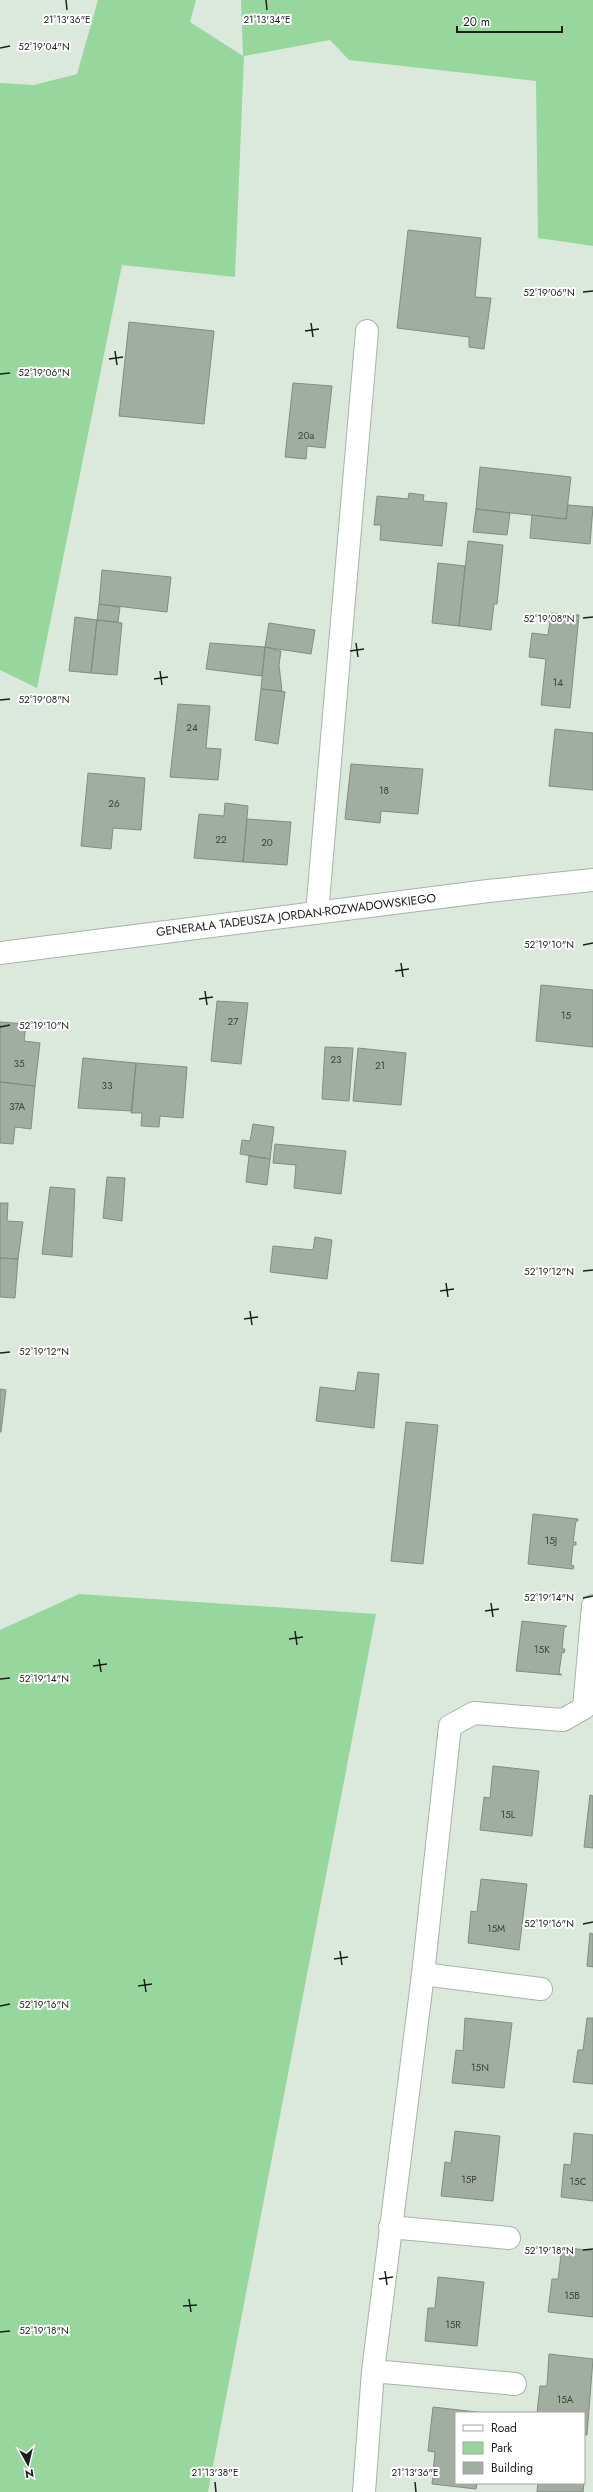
<svg xmlns="http://www.w3.org/2000/svg" width="593" height="2492" viewBox="0 0 593 2492" font-family="Jost,sans-serif">
	<style>
		.green { fill: #97d69c }
		.building { fill: #a0ada0; stroke: #818d81 }
		.lines { fill: none; stroke-linecap: round; stroke-linejoin: round }
		.minor-casing { stroke: #a6b4a7; stroke-width: 24 }
		.minor { stroke: #fff; stroke-width: 22 }
		.ticks { fill: none; stroke: #1b201b; stroke-width: 1.5 }
		.labels { text-anchor: middle; stroke-width: 4; stroke-linejoin: round; paint-order: stroke }
		.number-label { font-size: 10px; fill: #3c433c }
		.street-label { font-size: 12px; fill: #1b201b; stroke: #fff }
		.ticks-label { font-size: 10px; text-anchor: middle; fill: #1b201b; stroke: #fff; stroke-width: 4; stroke-linejoin: round; paint-order: stroke }
	</style>
	<rect width="100%" height="100%" fill="#dbe9dc"/>
	<path class="green" d="M98,0H196L190,22L243,56L241,0H593V246L538,238L536,81L349,60L330,40L244,56L235,277L122,265L37,688L0,670V83L34,85L77,74Z
		M79,1594L376,1614L208,2492H0V1630Z"/>
	<path class="building" d="M408,230L481,238L475,297L491,298L484,349L469,347V337L397,328Z
		M129,322L214,331L204,424L119,416Z
		M293,383L332,386L325,448L307,446L306,459L285,457Z
		M480,467L571,477L566,519L476,509Z
		M409,493L424,495L423,501L447,503L442,546L380,540L381,525H374L377,496L408,499Z
		M568,505L593,507L590,544L530,538L532,515L566,519Z
		M476,509L510,513L507,535L473,532Z
		M468,541L503,545L497,604H494L491,630L459,626Z
		M438,563L465,566L459,626L432,623Z
		M102,570L171,577L167,612L99,604Z
		M99,604L120,607L118,622L97,620Z
		M551,613L579,615L570,708L541,705L546,659L529,657L532,633L548,635Z
		M75,617L97,620L91,673L69,671Z
		M97,620L122,623L117,675L91,673Z
		M269,623L315,630L311,654L265,647Z
		M210,643L265,647L262,676L206,669Z
		M265,647L281,651L279,665L282,691L261,689Z
		M261,689L285,692L278,744L255,740Z
		M178,704L210,706L206,748L221,749L218,780L170,777Z
		M555,729L593,733V790L549,786Z
		M351,764L423,769L418,814L381,811L380,823L345,819Z
		M88,773L145,778L141,830L113,828L111,849L81,846Z
		M225,803L248,806L243,862L194,858L199,814L224,816Z
		M247,819L291,822L287,865L243,862Z
		M541,985L593,990V1047L536,1041Z
		M217,1001L248,1003L241,1064L211,1061Z
		M0,1022L26,1024L24,1041L40,1043L35,1086L0,1082Z
		M325,1047L353,1048L349,1101L322,1099Z
		M358,1048L406,1053L401,1105L353,1101Z
		M83,1058L136,1063L132,1111L78,1108Z
		M136,1063L187,1067L183,1118L160,1116L159,1127L141,1126L142,1113H131Z
		M0,1082L35,1086L31,1129L15,1127L13,1144L0,1143Z
		M253,1124L274,1127L270,1159L240,1154L242,1140L250,1141Z
		M275,1144L346,1151L341,1194L294,1188L296,1165L273,1163Z
		M249,1156L270,1159L267,1185L246,1182Z
		M107,1177L125,1178L122,1221L103,1218Z
		M50,1187L75,1189L72,1257L42,1254Z
		M0,1203H8L7,1221L23,1222L18,1259L0,1258Z
		M315,1237L332,1240L327,1279L270,1272L273,1246L313,1250Z
		M0,1258L18,1259L15,1298L0,1297Z
		M358,1372L379,1374L374,1428L316,1421L320,1387L355,1391Z
		M0,1389L6,1390L1,1432H0Z
		M406,1422L438,1425L423,1564L391,1561Z
		M533,1514L578,1519V1521H576L573,1542H576V1545H573L571,1565L574,1566L573,1569L528,1564Z
		M522,1621L567,1626L564,1628L562,1649H565L564,1653L562,1652L559,1673L562,1675L516,1671Z
		M493,1766L539,1771L532,1836L480,1830L484,1797L490,1798Z
		M590,1795L593,1796V1848L584,1847Z
		M481,1879L527,1884L519,1950L468,1943L471,1911L477,1912Z
		M590,1933L593,1934V1967L587,1966Z
		M465,2018L512,2023L504,2088L452,2083L456,2050L463,2051Z
		M587,2018H593V2084L573,2082L578,2050H583Z
		M455,2131L500,2136L493,2201L441,2196L445,2162L451,2163Z
		M574,2133L593,2135V2201L561,2197L564,2164L571,2165Z
		M562,2247L593,2251V2317L548,2312L552,2279H558Z
		M438,2277L484,2282L477,2346L425,2341L428,2308H435Z
		M549,2354L593,2359L587,2435H584V2413H537L540,2386H547Z
		M433,2407L485,2413H456V2483H477L476,2489L432,2484L435,2452L428,2451Z
		M538,2483H584L583,2492H537Z"/>
	<g class="lines">
		<g class="minor-casing">
			<path id="minor" d="M317,913L367,331
				M0,953L488,891L593,880
				M423,1974L541,1989
				M390,2227L509,2238
				M373,2371L515,2384
				M364,2492L373,2371L423,1974L450,1726L474,1713L563,1720L584,1708L593,1606"/>
		</g>
		<use href="#minor" class="minor"/>
	</g>
	<path class="ticks" d="M66,0L67,10M266,0L267,10M0,48L10,46M583,292L593,291M311,323L313,337M305,331L319,329M115,351L117,365M109,359L123,357M0,374L10,373M583,618L593,617M356,643L358,657M350,651L364,649M160,671L162,685M154,679L168,677M0,700L10,699M583,945L593,943M401,963L403,977M395,971L409,969M205,991L207,1005M199,999L213,997M0,1027L10,1025M583,1271L593,1270M446,1283L448,1297M440,1291L454,1289M250,1311L252,1325M244,1319L258,1317M0,1353L10,1352M583,1598L593,1596M491,1603L493,1617M485,1611L499,1609M295,1631L297,1645M289,1639L303,1637M99,1659L101,1672M93,1666L107,1664M0,1679L10,1678M583,1924L593,1922M340,1951L342,1965M334,1959L348,1957M144,1979L146,1992M138,1986L152,1984M0,2006L10,2004M583,2250L593,2249M385,2271L387,2285M379,2279L393,2277M189,2299L191,2312M183,2306L197,2305M0,2332L10,2331M215,2482L216,2492M415,2482L416,2492"/>
	<g class="labels">
		<g class="number-label">
			<text x="306" y="439">20a</text>
			<text x="558" y="686">14</text>
			<text x="192" y="731">24</text>
			<text x="384" y="794">18</text>
			<text x="114" y="807">26</text>
			<text x="221" y="843">22</text>
			<text x="267" y="846">20</text>
			<text x="566" y="1019">15</text>
			<text x="233" y="1025">27</text>
			<text x="336" y="1063">23</text>
			<text x="19" y="1067">35</text>
			<text x="380" y="1069">21</text>
			<text x="107" y="1089">33</text>
			<text x="17" y="1110">37A</text>
			<text x="551" y="1544">15J</text>
			<text x="542" y="1653">15K</text>
			<text x="508" y="1818">15L</text>
			<text x="496" y="1932">15M</text>
			<text x="480" y="2071">15N</text>
			<text x="469" y="2183">15P</text>
			<text x="578" y="2185">15C</text>
			<text x="572" y="2299">15B</text>
			<text x="453" y="2328">15R</text>
			<text x="565" y="2403">15A</text>
		</g>
		<g class="street-label">
			<text transform="translate(296 915) rotate(-7)" y="4">GENERAŁA TADEUSZA JORDAN-ROZWADOWSKIEGO</text>
		</g>
	</g>
	<g class="ticks-label">
		<text x="67" y="23">21°13'36"E</text>
		<text x="267" y="23">21°13'34"E</text>
		<text x="44" y="50">52°19'04"N</text>
		<text x="549" y="296">52°19'06"N</text>
		<text x="44" y="376">52°19'06"N</text>
		<text x="549" y="622">52°19'08"N</text>
		<text x="44" y="703">52°19'08"N</text>
		<text x="549" y="948">52°19'10"N</text>
		<text x="44" y="1029">52°19'10"N</text>
		<text x="549" y="1275">52°19'12"N</text>
		<text x="44" y="1355">52°19'12"N</text>
		<text x="549" y="1601">52°19'14"N</text>
		<text x="44" y="1682">52°19'14"N</text>
		<text x="549" y="1927">52°19'16"N</text>
		<text x="44" y="2008">52°19'16"N</text>
		<text x="549" y="2254">52°19'18"N</text>
		<text x="44" y="2334">52°19'18"N</text>
		<text x="215" y="2476">21°13'38"E</text>
		<text x="415" y="2476">21°13'36"E</text>
	</g>
	<rect x="455" y="2412" width="130" height="72" fill="#ffffff" stroke="#a4a6a4"/>
	<rect x="463" y="2425" width="20" height="6" fill="#ffffff" stroke="#a4a6a4"/>
	<text x="491" y="2432" font-size="12" fill="#1b201b">Road</text>
	<rect x="463" y="2442" width="20" height="12" fill="#97d69c" stroke="#a4a6a4"/>
	<text x="491" y="2452" font-size="12" fill="#1b201b">Park</text>
	<rect x="463" y="2462" width="20" height="12" fill="#a0ada0" stroke="#a4a6a4"/>
	<text x="491" y="2472" font-size="12" fill="#1b201b">Building</text>
	<g transform="translate(28 2464) rotate(172)" stroke="#ffffff" stroke-width="3" paint-order="stroke">
	<path d="M0-3L7 15L0 10L-7 15Z" fill="#1b201b"/>
	<text y="-6" font-size="11" font-weight="bold" text-anchor="middle" fill="#1b201b">N</text>
	</g>
	<path d="M457 26v6h105v-6" fill="none" stroke="#1b201b" stroke-width="2"/>
	<text x="463" y="26" font-size="12" fill="#1b201b" stroke="#ffffff" stroke-width="3" paint-order="stroke">20 m</text>
</svg>
